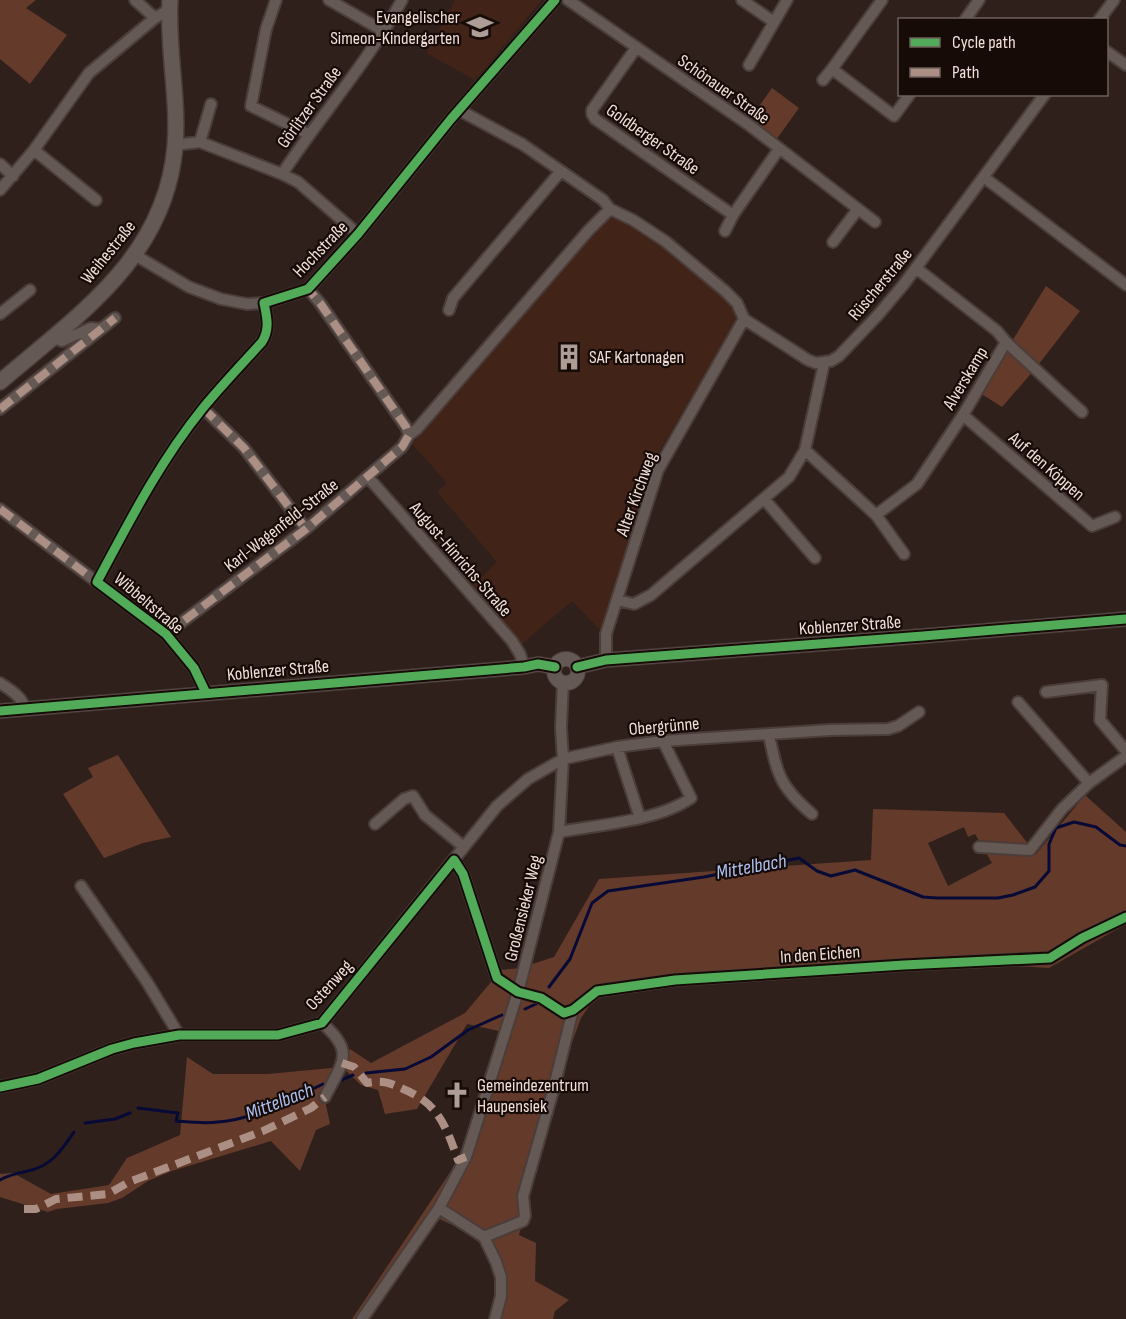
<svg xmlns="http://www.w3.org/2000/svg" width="1126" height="1319" viewBox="0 0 1126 1319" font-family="'Sofia Sans Condensed',sans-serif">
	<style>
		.built { fill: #412318 }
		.green { fill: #643a2b; fill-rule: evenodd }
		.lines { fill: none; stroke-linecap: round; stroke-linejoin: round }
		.stream { stroke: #070a36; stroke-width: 3 }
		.minor-casing { stroke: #4b3d3a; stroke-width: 14 }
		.tertiary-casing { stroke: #4b3d3a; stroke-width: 16 }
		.secondary-casing { stroke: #4b3d3a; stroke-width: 18 }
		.minor { stroke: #655955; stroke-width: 10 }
		.tertiary { stroke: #655955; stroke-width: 14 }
		.secondary { stroke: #655955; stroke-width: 15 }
		.quiet { stroke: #ac8f84; stroke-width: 8; stroke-dasharray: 15 8; stroke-linecap: butt }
		.cycleway-casing { stroke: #160b07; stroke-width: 13 }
		.cycleway { stroke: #51ab58; stroke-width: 9 }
		.labels { text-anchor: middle; stroke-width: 4.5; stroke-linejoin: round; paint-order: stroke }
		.poi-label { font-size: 18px; fill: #f2dfd9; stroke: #160b07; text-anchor: start }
		.street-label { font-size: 18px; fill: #f2dfd9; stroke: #160b07 }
		.water-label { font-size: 20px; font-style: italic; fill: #acc0f2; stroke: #160b07 }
	</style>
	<rect width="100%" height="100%" fill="#2f201b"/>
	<path class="built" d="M455,0H542L475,80L426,53Z
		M606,218L627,220L669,249L729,301L735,309L737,319L654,461L602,632L572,601L522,644L471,587L497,562L437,492L447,483L412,444L601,222Z"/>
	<path class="green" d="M0,0H36L26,8L67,35L30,84L0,59Z
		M772,88L799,108L776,140L749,120Z
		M1046,286L1080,311L1035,369L1002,407L980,393Z
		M118,755L171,837L143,843L104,858L63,794L93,777L88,768Z
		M1085,795L1126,832V924L1049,968L981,964L670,983L598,993L581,1018L554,1091L519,1235L536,1243L535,1281L569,1300L555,1311L553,1319H494L499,1284L485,1247L461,1229L435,1217L469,1158L508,1033L467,1024L417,1109L385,1114L378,1090L361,1085L343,1068L325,1100L330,1124L316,1130L300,1171L271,1141L172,1171L148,1181L122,1198L108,1203L57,1209L48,1212L0,1197V1174L13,1173L51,1194L109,1185L127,1158L180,1135L187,1057L213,1074H268L342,1067L350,1049L371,1063L465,1013L501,970L520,968L554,957L599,879L871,860L873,809L1004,813L1036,854ZM964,827L968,837L975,834L992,863L948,886L928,843Z
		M466,1157L360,1319H352L459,1159Z"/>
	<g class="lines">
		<path class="stream" d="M549,987L570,959L592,903L608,891L704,877L799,858L817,871L831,876L855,870L923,897L937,898H998L1013,895L1035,887L1049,871V844L1056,828L1074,822L1096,827L1120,845L1126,846
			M525,1009L536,1004
			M366,1073L405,1069L431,1057L468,1030L502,1015
			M339,1081L353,1075
			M138,1108L178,1113L176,1121C189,1122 204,1124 218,1122C256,1119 289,1100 323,1084
			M85,1123L115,1119L130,1113
			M0,1180C10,1174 20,1173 32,1170C53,1164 62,1149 74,1132"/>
		<g class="minor-casing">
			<path id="minor" d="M135,0L155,18
				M276,0L266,29L251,106L308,134
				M329,0L385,32
				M568,0L749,125L875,222
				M742,0L774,22
				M882,0L832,69L894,116L910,94
				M965,20L979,0
				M1099,20L1114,0
				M636,48L592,110V114L595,119L733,215
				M1106,51L1126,65
				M749,65L787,0
				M823,80L832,69
				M459,110L522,144L603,200L610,209
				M200,142L211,104
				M175,145L200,142L282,174L298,182L358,234
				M34,150L96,200
				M0,164L13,176
				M282,174C321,115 368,62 402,0
				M985,178L1126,285
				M0,190L34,150L89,73L155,18L170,9
				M725,231L733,215L779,149
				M833,242L858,209
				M135,255L189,287L221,299L247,304L264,303L308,289L358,234L451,119L555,0
				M449,310L453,298L561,171
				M0,314L30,290
				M52,337L62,341L91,328L101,329
				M1006,342L1082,412
				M203,408L244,448L306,529
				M0,409L115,318
				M963,415L1092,526L1115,517
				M409,435L417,429L588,231L610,209L633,220L665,241L725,291L737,303L744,319L808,360L816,363L831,361L839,356L878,315L904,284L1045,94
				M805,450L876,515L904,554
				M368,477L512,641L520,654L524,667
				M765,500L815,558
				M0,509L166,634L194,668L206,693
				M876,515L917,484L963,415L1006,342L997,331L916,268
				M97,582C129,522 160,461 203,408C222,385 242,364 262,342C270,329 267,318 264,303
				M617,600L634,604L651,595L789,477L805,450L824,363
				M166,634L306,529L402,447L409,435L406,427L320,303L308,289
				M606,660V634L658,470L744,319
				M0,683C10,690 22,696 25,709
				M1046,692L1102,685L1100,720L1126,751
				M1018,702L1089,783
				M769,735C777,774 780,787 812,814
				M617,747L640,818
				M375,824L404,799L413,796L425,815L464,847
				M559,832C598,825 658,821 691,798L663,741
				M979,847L1030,850L1062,809L1089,783L1126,756
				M454,860L463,874L497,978L518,992L541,998L564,1013L573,1010L597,991L675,980L904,965L1050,958L1082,938L1126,917
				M81,886L147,982L179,1035
				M322,1023C356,1052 342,1063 325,1097
				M0,1087L38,1079L112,1049L134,1043L179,1035H278L322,1023L497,806L528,779L563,759L617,747L663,741L830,730L888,729L898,726L919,712
				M439,1208L484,1237L496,1262L501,1277V1296L495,1319
				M484,1237L523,1221L525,1216L523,1196L553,1091L573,1010
				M362,1319L439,1208L466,1157L518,992L559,832L563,759L561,728L563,682"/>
		</g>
		<g class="tertiary-casing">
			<path id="tertiary" d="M554 671a12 12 0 1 1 24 0a12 12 0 1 1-24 0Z
				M577,667L606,660L923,636L1126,619
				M0,711L524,667L538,664L555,667"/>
		</g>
		<g class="secondary-casing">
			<path id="secondary" d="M0,382C78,315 165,258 175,147C179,98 167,49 170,0"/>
		</g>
		<use href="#minor" class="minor"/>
		<use href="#tertiary" class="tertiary"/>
		<use href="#secondary" class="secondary"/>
		<path class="quiet" d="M203,408L244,448L306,529
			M0,409L115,318
			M0,509L97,582
			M166,634L306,529L402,447L409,435L406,427L320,303L308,289
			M342,1063L354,1067L367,1083C384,1080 388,1082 403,1089C438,1103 446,1126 458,1160L466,1157
			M24,1209H36L56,1199L108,1194L129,1182L263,1131L311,1108L325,1097"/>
		<g class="cycleway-casing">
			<path id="cycleway" d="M577,667L606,660L923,636L1126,619
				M206,693L194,668L166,634L97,582C129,522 160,461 203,408C222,385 242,364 262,342C270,329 267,318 264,303L308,289L358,234L451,119L555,0
				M0,711L524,667L538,664L555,667
				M0,1087L38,1079L112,1049L134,1043L179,1035H278L322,1023L454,860L463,874L497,978L518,992L541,998L564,1013L573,1010L597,991L675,980L904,965L1050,958L1082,938L1126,917"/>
		</g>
		<use href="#cycleway" class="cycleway"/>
	</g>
	<defs>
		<g id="school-bare" transform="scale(2.07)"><path d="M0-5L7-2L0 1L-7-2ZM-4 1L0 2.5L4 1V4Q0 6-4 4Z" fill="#ae9c96" stroke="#160b07" stroke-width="2.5" paint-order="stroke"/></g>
		<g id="building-bare" transform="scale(2.07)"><path d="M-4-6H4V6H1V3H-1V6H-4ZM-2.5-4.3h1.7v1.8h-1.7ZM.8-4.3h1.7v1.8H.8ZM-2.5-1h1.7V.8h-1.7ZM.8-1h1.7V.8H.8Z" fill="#ae9c96" stroke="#160b07" stroke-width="2.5" paint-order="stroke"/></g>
		<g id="church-bare" transform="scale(2.07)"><path d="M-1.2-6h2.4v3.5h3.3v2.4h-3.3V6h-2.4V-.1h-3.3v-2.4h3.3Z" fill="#ae9c96" stroke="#160b07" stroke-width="2.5" paint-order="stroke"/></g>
	</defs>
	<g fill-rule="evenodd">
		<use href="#school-bare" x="480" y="27"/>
		<use href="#building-bare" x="569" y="357"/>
		<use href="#church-bare" x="457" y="1095"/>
	</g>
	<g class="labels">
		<g class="poi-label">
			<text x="460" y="23" text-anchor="end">Evangelischer<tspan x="460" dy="21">Simeon-Kindergarten</tspan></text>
			<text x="589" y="363">SAF Kartonagen</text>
			<text x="477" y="1091">Gemeindezentrum<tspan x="477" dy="21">Haupensiek</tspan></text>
		</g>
		<g class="street-label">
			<text transform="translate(724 89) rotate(35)" y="6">Schönauer Straße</text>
			<text transform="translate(309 107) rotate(-54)" y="6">Görlitzer Straße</text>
			<text transform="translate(653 139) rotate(35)" y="6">Goldberger Straße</text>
			<text transform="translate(320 249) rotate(-46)" y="6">Hochstraße</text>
			<text transform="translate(108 252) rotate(-51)" y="6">Weihestraße</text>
			<text transform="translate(880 284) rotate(-50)" y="6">Rüscherstraße</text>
			<text transform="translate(965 378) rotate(-59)" y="6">Alverskamp</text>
			<text transform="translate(1047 466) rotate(41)" y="6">Auf den Köppen</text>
			<text transform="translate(636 494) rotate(-70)" y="6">Alter Kirchweg</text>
			<text transform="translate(281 525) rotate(-38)" y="6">Karl-Wagenfeld-Straße</text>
			<text transform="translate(461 559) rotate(49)" y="6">August-Hinrichs-Straße</text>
			<text transform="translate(149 603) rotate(40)" y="6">Wibbeltstraße</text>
			<text transform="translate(850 625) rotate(-4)" y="6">Koblenzer Straße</text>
			<text transform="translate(278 670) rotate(-5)" y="6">Koblenzer Straße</text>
			<text transform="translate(664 726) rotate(-5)" y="6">Obergrünne</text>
			<text transform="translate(523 908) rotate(-76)" y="6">Großensieker Weg</text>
			<text transform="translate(820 954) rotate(-4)" y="6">In den Eichen</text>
			<text transform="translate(329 985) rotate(-48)" y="6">Ostenweg</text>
		</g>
		<g class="water-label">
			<text transform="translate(751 866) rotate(-10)" y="7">Mittelbach</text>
			<text transform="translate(279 1101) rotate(-21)" y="7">Mittelbach</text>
		</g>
	</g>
	<rect x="898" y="18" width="210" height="78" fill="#160b07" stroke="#6e605b" stroke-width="1.5"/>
	<rect x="910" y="38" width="30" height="9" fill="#51ab58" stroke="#6e605b" stroke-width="1.5"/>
	<text x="952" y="48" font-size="18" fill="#f2dfd9">Cycle path</text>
	<rect x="910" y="68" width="30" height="9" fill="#ac8f84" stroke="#6e605b" stroke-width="1.5"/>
	<text x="952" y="78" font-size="18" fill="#f2dfd9">Path</text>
</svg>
